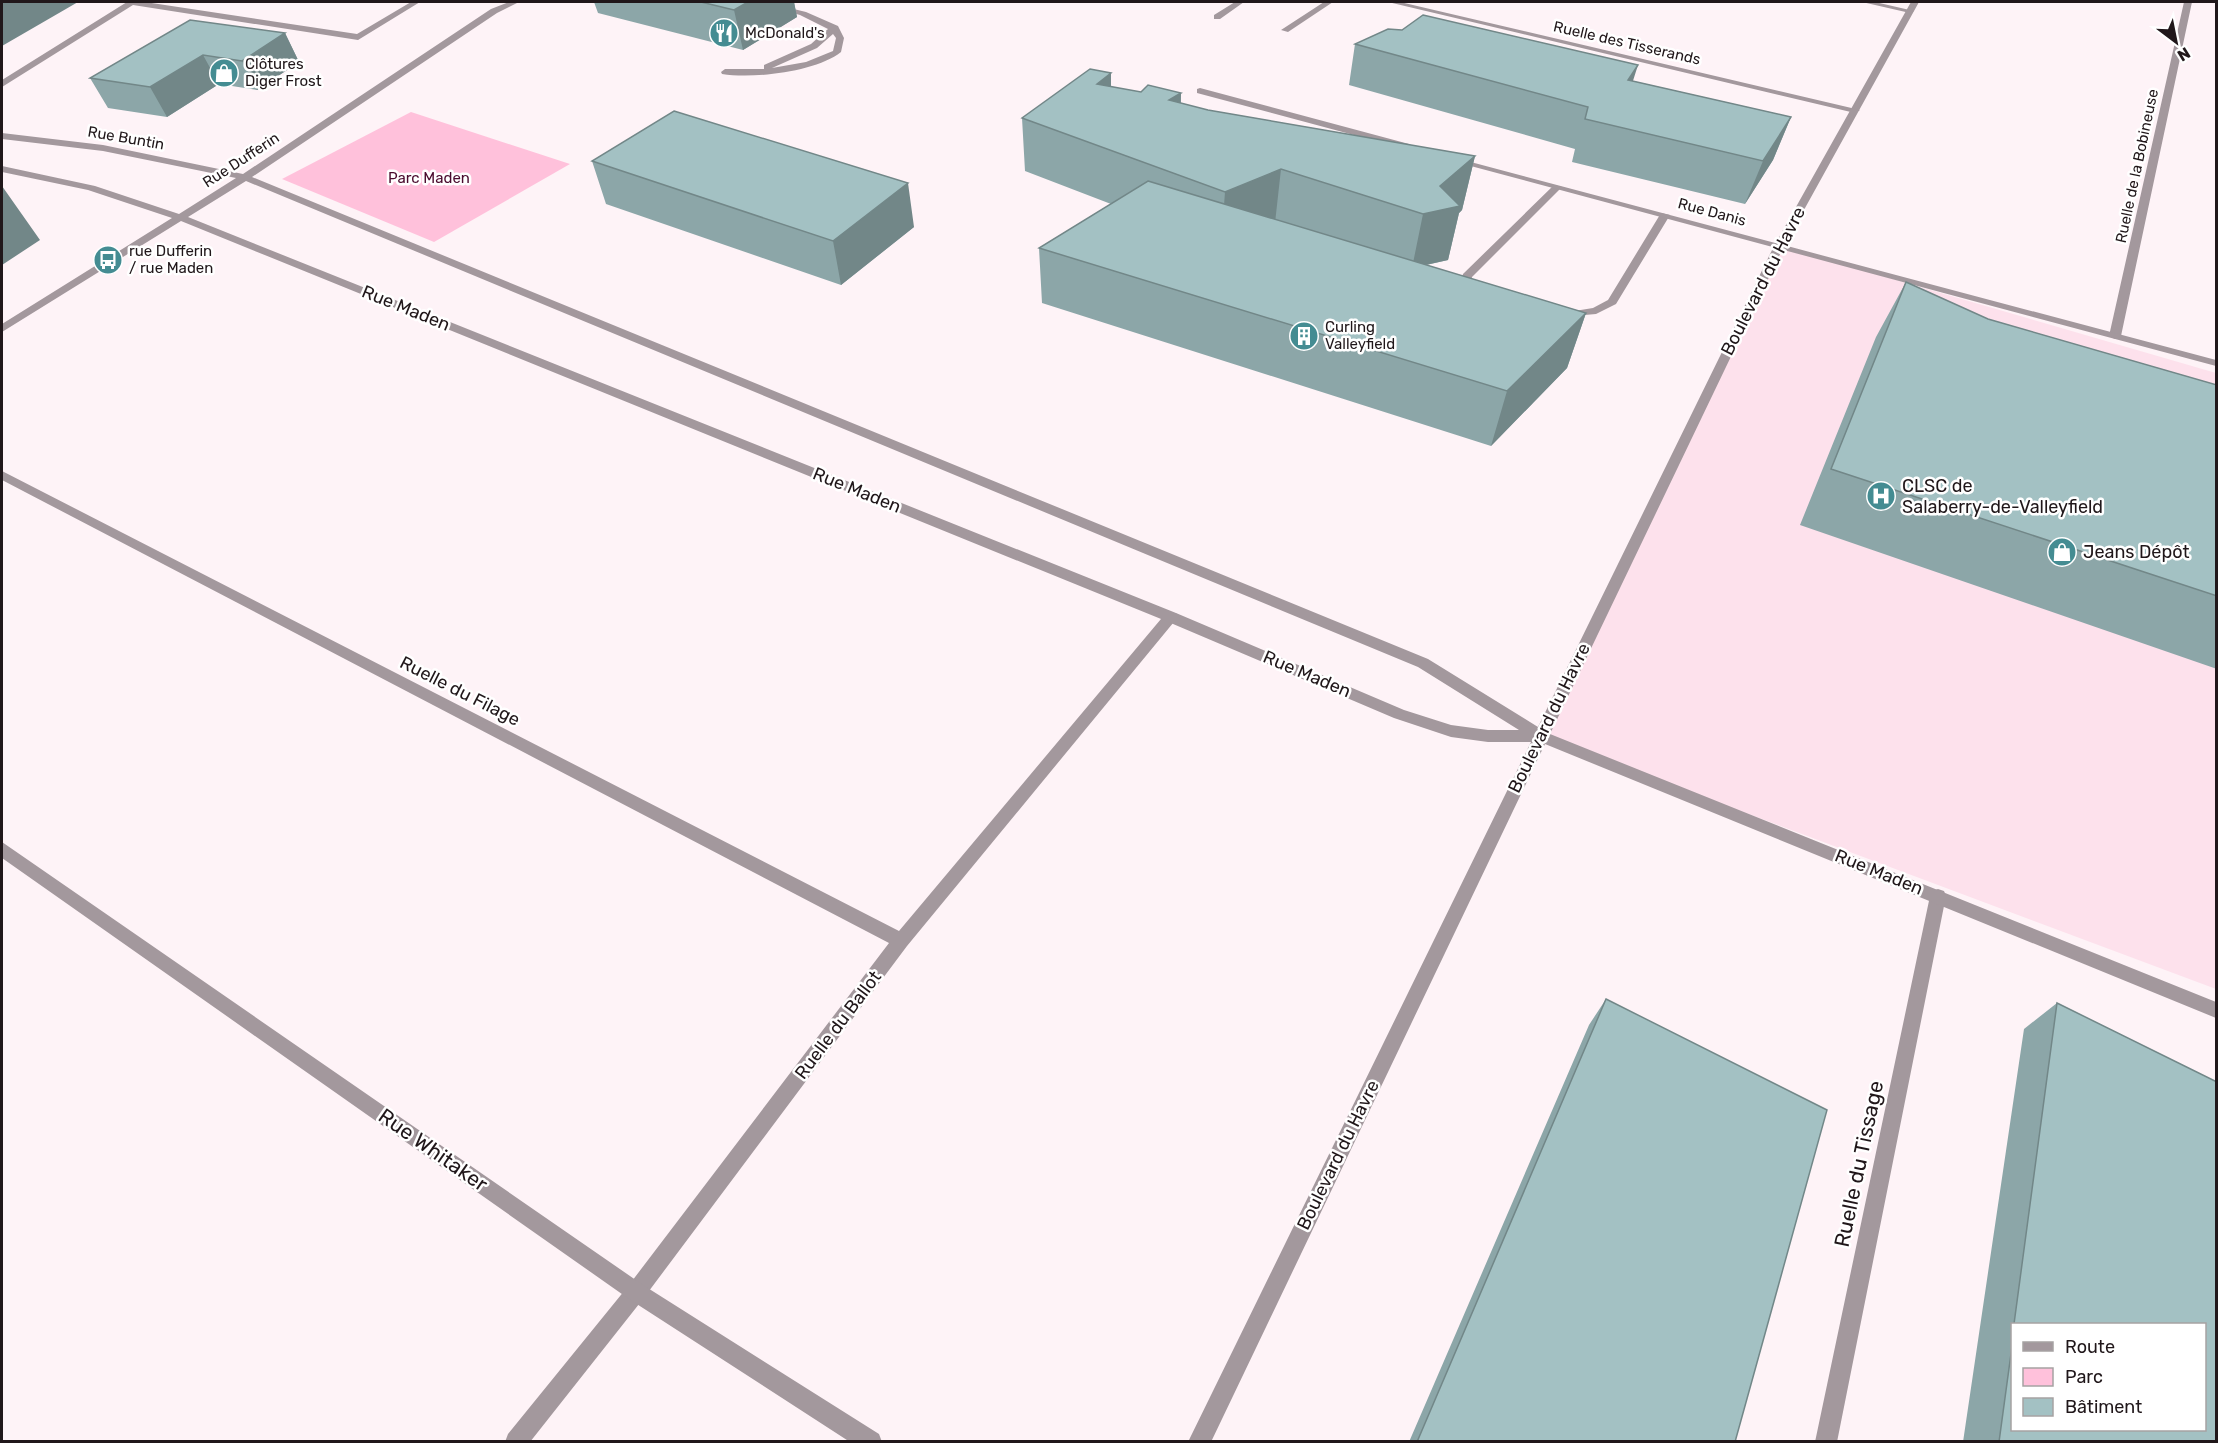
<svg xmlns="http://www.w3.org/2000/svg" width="2218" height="1443" viewBox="0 0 2218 1443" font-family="Rubik,sans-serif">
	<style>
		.built { fill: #fde1ec }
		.green { fill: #ffc1db }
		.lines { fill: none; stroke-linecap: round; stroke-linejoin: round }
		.service { fill: #a3989d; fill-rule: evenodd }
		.minor { fill: #a3989d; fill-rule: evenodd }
		.tertiary { fill: #a3989d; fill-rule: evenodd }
		.wall { fill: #8ca6a8; fill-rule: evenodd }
		.shaded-wall { fill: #728788 }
		.building { fill: #a3c1c3; stroke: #728788; stroke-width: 1.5 }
		.labels { text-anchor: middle; stroke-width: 5; stroke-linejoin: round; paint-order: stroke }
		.far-poi-label { font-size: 15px; fill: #20171a; stroke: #fff; text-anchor: start }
		.far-street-label { font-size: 15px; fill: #20171a; stroke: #fff }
		.far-park-label { font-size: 15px; fill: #4a0b2e; stroke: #fff }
		.street-label { font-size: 18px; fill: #20171a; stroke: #fff }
		.poi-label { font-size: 18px; fill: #20171a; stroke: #fff; text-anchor: start }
		.near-street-label { font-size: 21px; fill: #20171a; stroke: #fff }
	</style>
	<rect width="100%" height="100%" fill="#fef3f7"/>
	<path class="built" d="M1779,246L2216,373V989L1540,736Z"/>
	<path class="green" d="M411,112L570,164L434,242L282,179Z"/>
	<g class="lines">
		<path class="service" d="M127,2H145L357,34L411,2H420L358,40L133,5L2,87V80Z
			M753,2H765L806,12L838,26L844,38L841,52C816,72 753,79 722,74L721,72L725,69H764V65L811,44L828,29L800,15ZM833,34L836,38L833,51L806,62L772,68L817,48Z
			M1235,2H1244L1220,19H1214V15Z
			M1324,2H1333L1288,32L1281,30Z
			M1388,2H1400L1860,110L1855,113Z
			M2184,2H2192L2121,336L2115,339L2109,336Z
			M1554,185L1562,187L1472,277L1471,284L1478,292L1477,294H1469L1460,285L1463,274Z
			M1661,213L1670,215L1616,304L1596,314L1562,317V313L1593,308L1608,300Z
			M2,471L899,931L1166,613H1176L1178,617L907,946L643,1299L530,1442H505L508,1434L629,1285L889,943L2,480Z
			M1938,889L1944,891L1946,896L1837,1442H1815L1930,896L1932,891Z"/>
		<path class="minor" d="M1862,2H1875L1914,11L1910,13Z
			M1200,88L1409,144L1411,146L1406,149L1197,93V89Z
			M1452,157L2216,360V366L1452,161Z
			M2,842L643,1285L879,1434L882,1442H850L629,1299L2,858Z"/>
		<path class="tertiary" d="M509,2H519L497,13L252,177L1428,659L1538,727L1774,246L1911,2H1919L1784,246L1550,734L2216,1002V1018L1545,744L1211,1442H1188L1531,742H1488L1451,737L1394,718L1166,621L181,221L2,332V324L172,218L88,190L2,172V166L95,186L179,214L236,178L103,151L2,139V133L103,145L243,174L491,9ZM246,181L1418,667L1519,730H1488L1451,725L1404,710L1176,613L188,217Z"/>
	</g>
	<path class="wall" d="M594,2H794L797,17L743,50L598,13Z
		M285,33L299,62L257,90L219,84L167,117L108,108L90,78Z
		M1355,44L1633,81L1791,117L1773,160L1745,204L1572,162L1575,149L1349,85Z
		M1111,73V87L1141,92L1181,93V103L1208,110L1475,156L1462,210L1459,213L1448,260L1426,265L1586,313L1567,368L1491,446L1042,303L1039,248L1111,204L1025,171L1022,118Z
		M592,161L914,227L841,285L606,204Z
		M1906,282L1988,319L2217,385V669L1800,525L1876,337Z
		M1606,999L1735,1442H1409L1589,1025Z
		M2057,1003L2217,1082V1442H1963L2024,1029ZM2013,1324H2205V1430H2013Z"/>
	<path class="shaded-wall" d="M2,2H78L2,46Z
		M748,2H794L797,17L743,50L734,10Z
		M285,33L299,62L257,90L242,61Z
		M203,55L219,84L167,117L150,87Z
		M1638,65L1625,106L1628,80Z
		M1111,73V125L1097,84Z
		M1181,93L1179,145L1169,100Z
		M1791,117L1773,160L1745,204L1763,161Z
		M1475,156L1462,210L1459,213L1448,260L1412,268L1423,214L1440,186Z
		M1281,169L1275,223L1221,246L1225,192Z
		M908,183L914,227L841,285L833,241Z
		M2,186L40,240L2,265Z
		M1586,313L1567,368L1491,446L1507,391Z"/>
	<path class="building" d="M701,2H748L734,10Z
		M1423,15L1638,65L1628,80L1791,117L1763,161L1585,119L1588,107L1355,44L1388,29L1402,30Z
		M190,20L285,33L242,61L203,55L150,87L90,78Z
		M1090,69L1111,73L1097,84L1141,92L1148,85L1181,93L1169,100L1208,110L1475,156L1440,186L1460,206L1423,214L1281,169L1225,192L1022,118Z
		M674,111L908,183L833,241L592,161Z
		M1148,181L1586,313L1507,391L1039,248Z
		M1906,282L1988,319L2217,385V596L1831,469Z
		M1606,999L1827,1110L1735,1442H1417Z
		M2057,1003L2217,1082V1442H1999L2013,1339V1430H2205V1324H2014Z"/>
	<defs>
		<g id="restaurant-disc" transform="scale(1.5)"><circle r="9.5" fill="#448c92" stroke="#fff"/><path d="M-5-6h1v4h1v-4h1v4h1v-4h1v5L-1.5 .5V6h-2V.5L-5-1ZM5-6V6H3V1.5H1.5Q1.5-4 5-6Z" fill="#fff"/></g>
		<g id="shop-disc" transform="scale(1.5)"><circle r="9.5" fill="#448c92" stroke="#fff"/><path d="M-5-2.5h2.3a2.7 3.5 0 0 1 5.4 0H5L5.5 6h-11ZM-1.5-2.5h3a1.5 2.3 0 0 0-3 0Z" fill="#fff"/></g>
		<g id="bus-disc" transform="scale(1.5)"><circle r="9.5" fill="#448c92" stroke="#fff"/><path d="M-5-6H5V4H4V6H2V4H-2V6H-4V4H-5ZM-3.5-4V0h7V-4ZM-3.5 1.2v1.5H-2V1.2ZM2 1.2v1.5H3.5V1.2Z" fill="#fff"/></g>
		<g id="building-disc" transform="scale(1.5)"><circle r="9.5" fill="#448c92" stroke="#fff"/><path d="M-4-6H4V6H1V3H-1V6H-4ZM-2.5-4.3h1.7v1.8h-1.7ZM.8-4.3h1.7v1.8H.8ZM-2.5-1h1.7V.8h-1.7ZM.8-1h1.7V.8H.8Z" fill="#fff"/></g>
		<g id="hospital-disc" transform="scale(1.5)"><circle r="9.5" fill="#448c92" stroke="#fff"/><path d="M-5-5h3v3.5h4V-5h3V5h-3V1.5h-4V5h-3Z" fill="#fff"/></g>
	</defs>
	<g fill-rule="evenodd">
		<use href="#restaurant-disc" x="724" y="33"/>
		<use href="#shop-disc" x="224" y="73"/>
		<use href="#bus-disc" x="108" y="260"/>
		<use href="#building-disc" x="1304" y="336"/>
		<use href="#hospital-disc" x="1881" y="496"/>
		<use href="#shop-disc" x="2062" y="552"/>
	</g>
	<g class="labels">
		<g class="far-poi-label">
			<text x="745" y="38">McDonald's</text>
			<text x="245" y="69">Clôtures<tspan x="245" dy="17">Diger Frost</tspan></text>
			<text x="129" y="256">rue Dufferin<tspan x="129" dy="17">/ rue Maden</tspan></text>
			<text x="1325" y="332">Curling<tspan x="1325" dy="17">Valleyfield</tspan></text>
		</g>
		<g class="far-street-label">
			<text transform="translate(1627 43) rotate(13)" y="5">Ruelle des Tisserands</text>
			<text transform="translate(126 138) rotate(10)" y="5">Rue Buntin</text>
			<text transform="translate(241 160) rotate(-33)" y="5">Rue Dufferin</text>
			<text transform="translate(2137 166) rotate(-78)" y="5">Ruelle de la Bobineuse</text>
			<text transform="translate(1712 212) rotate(15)" y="5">Rue Danis</text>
		</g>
		<g class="far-park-label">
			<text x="429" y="183">Parc Maden</text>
		</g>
		<g class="street-label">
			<text transform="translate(1763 281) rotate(-63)" y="6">Boulevard du Havre</text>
			<text transform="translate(406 308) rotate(22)" y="6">Rue Maden</text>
			<text transform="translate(857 490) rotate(22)" y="6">Rue Maden</text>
			<text transform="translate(1307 674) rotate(23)" y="6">Rue Maden</text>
			<text transform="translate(460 691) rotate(27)" y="6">Ruelle du Filage</text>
			<text transform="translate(1549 718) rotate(-64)" y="6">Boulevard du Havre</text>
			<text transform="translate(1879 872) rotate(22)" y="6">Rue Maden</text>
			<text transform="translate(838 1025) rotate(-53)" y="6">Ruelle du Ballot</text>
			<text transform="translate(1338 1155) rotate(-64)" y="6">Boulevard du Havre</text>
		</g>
		<g class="poi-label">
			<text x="1902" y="492">CLSC de<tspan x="1902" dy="21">Salaberry-de-Valleyfield</tspan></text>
			<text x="2083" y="558">Jeans Dépôt</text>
		</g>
		<g class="near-street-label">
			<text transform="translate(433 1150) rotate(35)" y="7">Rue Whitaker</text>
			<text transform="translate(1859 1164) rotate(-78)" y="7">Ruelle du Tissage</text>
		</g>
	</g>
	<rect width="2218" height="1443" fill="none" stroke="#20171a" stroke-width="6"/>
	<rect x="2011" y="1323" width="195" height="108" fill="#ffffff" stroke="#a6a2a3" stroke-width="1.5"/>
	<rect x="2023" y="1342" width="30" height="9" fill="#a3989d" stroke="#a6a2a3" stroke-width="1.5"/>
	<text x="2065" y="1353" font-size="18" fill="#20171a">Route</text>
	<rect x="2023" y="1368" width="30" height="18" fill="#ffc1db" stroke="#a6a2a3" stroke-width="1.5"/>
	<text x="2065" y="1383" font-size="18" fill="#20171a">Parc</text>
	<rect x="2023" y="1398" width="30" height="18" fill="#a3c1c3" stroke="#a6a2a3" stroke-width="1.5"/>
	<text x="2065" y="1413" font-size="18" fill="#20171a">Bâtiment</text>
	<g transform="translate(2176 42) rotate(148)" stroke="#ffffff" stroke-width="4.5" paint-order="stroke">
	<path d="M0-4.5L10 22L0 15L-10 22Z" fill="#20171a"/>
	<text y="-9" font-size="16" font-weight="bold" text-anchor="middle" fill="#20171a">N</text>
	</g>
</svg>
